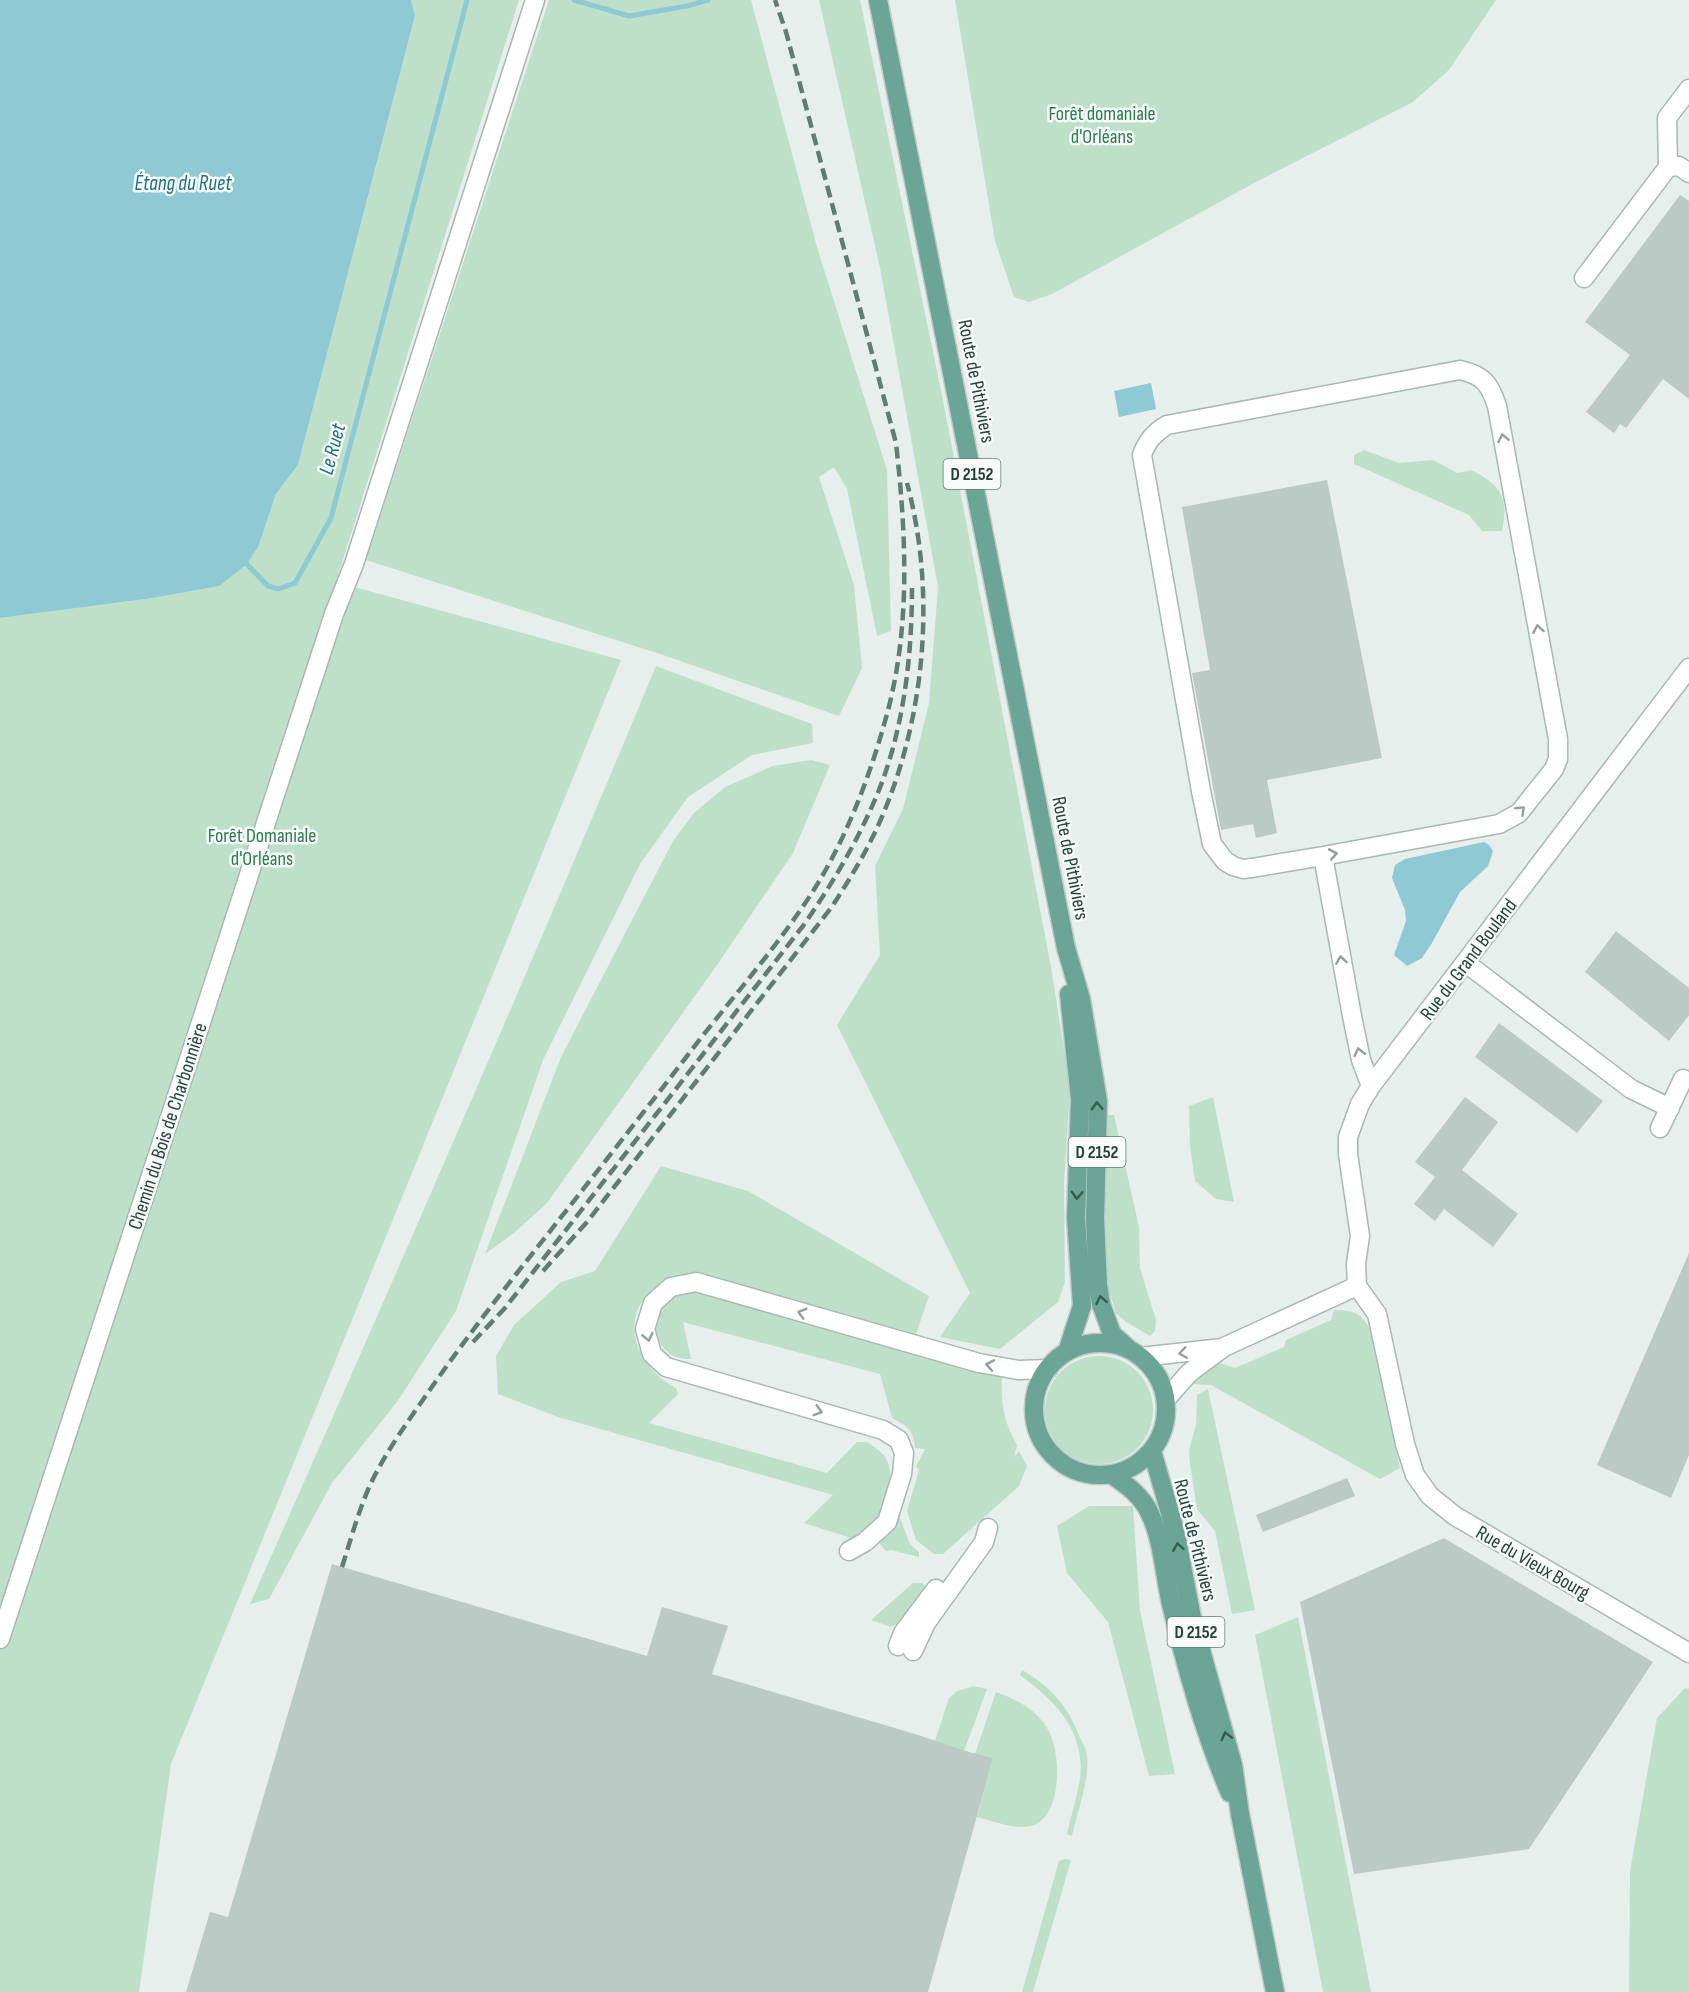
<svg xmlns="http://www.w3.org/2000/svg" width="1689" height="1992" viewBox="0 0 1689 1992" font-family="'Sofia Sans Condensed',sans-serif">
	<style>
		.green { fill: #bfe0c8 }
		.water { fill: #8ec9d4 }
		.lines { fill: none; stroke-linecap: round; stroke-linejoin: round }
		.stream { stroke: #8ec9d4; stroke-width: 5 }
		.building { fill: #bbcac4 }
		.minor-casing { stroke: #a8b8b2; stroke-width: 21 }
		.major-casing { stroke: #c2cac8; stroke-width: 21 }
		.minor { stroke: #fff; stroke-width: 18 }
		.major { stroke: #6aa596; stroke-width: 18 }
		.rail { stroke: #5f7d75; stroke-width: 4.5; stroke-dasharray: 12 6; stroke-linecap: butt }
		.oneway { stroke: #92a09c }
		.oneway2 { stroke: #365b51 }
		.labels { text-anchor: middle; stroke-width: 5; stroke-linejoin: round; paint-order: stroke }
		.shield { fill: #f7fbf9; stroke: #637a73; stroke-width: 1.5 }
		.shield-label { font-size: 18px; font-weight: bold; fill: #24423a }
		.park-label { font-size: 20px; fill: #2d7a4b; stroke: #f7fbf9 }
		.street-label { font-size: 20px; fill: #24423a; stroke: #f7fbf9 }
		.water-label { font-size: 21px; font-style: italic; fill: #1c6f80; stroke: #f7fbf9 }
	</style>
	<rect width="100%" height="100%" fill="#e6efeb"/>
	<path class="green" d="M411,0H519L336,582L621,660L171,1764L139,1992H0V618L146,599L259,545L276,494L298,465L415,17Z
		M549,0H751L817,247L887,470L891,631L877,636L847,489L834,467L819,477L854,585L862,668L839,716L663,655L366,560Z
		M819,0H860L943,400L1051,967L1070,1088L1064,1183L1065,1282L1058,1302L1000,1349L940,1337L970,1293L837,1025L880,955L875,866L903,809L929,703L938,587L880,268Z
		M955,0H1496L1449,70L1413,102L1256,182L1052,294L1029,302L1014,297L995,241Z
		M1364,450L1399,463L1433,460L1457,473L1471,470C1501,485 1509,497 1502,531H1482L1469,515L1354,464V455Z
		M656,666L812,724L813,743L752,755L688,797L640,864L543,1060L456,1311L397,1402L332,1483L269,1599L250,1604C388,1293 525,981 656,666Z
		M811,760L830,765L793,853L717,965L547,1203L514,1233L485,1254L561,1057L673,841L694,813L725,787L773,766Z
		M1213,1097L1234,1202L1216,1199L1195,1181L1190,1146L1189,1106Z
		M1104,1115H1114L1139,1227L1140,1268L1156,1320L1155,1331L1150,1336L1126,1322L1116,1313L1105,1277Z
		M661,1166L748,1191L929,1296L916,1334L694,1274C687,1275 678,1274 671,1276C666,1278 660,1284 656,1287C615,1318 638,1368 676,1388L678,1394L649,1423L827,1473L857,1442H867C873,1446 881,1451 885,1457C896,1473 888,1502 879,1517C874,1526 863,1533 854,1539L804,1523L833,1495L558,1417L498,1394L496,1356L514,1325L561,1282L595,1271Z
		M692,1291L991,1375H1002C1001,1403 1003,1421 1017,1445L1014,1457L1019,1451L1027,1466L1019,1486L943,1554H934L916,1540L907,1511L919,1470L916,1466L925,1449L915,1448C913,1429 908,1427 892,1418L880,1374L683,1322L691,1359C657,1361 643,1320 670,1298C675,1294 686,1293 692,1291Z
		M1334,1310C1353,1310 1363,1313 1371,1332L1400,1468L1380,1479L1211,1385L1192,1384L1200,1376L1220,1363L1235,1368L1284,1347L1286,1340L1331,1320Z
		M1045 1410a54 54 0 1 1 108 0a54 54 0 1 1-108 0Z
		M1208,1389L1255,1610L1232,1614L1215,1531L1197,1509L1190,1464L1189,1450L1196,1425L1197,1395Z
		M1089,1506H1133L1140,1611L1175,1774L1149,1776L1108,1622L1067,1573L1057,1526Z
		M899,1515L910,1544L919,1552V1557L891,1550L886,1551L879,1543L891,1532Z
		M913,1583H922L926,1586L899,1623L891,1627L871,1620Z
		M1298,1617L1371,1992H1323L1255,1635Z
		M1022,1670C1050,1686 1069,1707 1080,1738C1083,1743 1086,1749 1087,1755C1090,1779 1077,1813 1072,1836L1067,1834C1071,1816 1077,1797 1080,1779C1086,1731 1055,1701 1020,1675Z
		M974,1686L987,1689L964,1751L935,1741L949,1698L957,1691Z
		M1685,1688L1689,1689V1992H1629L1630,1871L1657,1718Z
		M996,1692C1017,1700 1035,1708 1047,1728C1062,1750 1063,1818 1031,1826C1014,1830 994,1821 977,1817L993,1758L975,1754Z
		M1065,1859L1071,1860L1033,1992H1022L1059,1861Z"/>
	<path class="water" d="M0,0H411L415,16L298,465L276,494L259,545L247,564L219,586L146,599L0,618Z
		M1151,383L1156,409L1119,417L1114,391Z
		M1484,842L1489,845L1493,851L1488,866L1460,892L1432,943L1422,958L1407,966L1394,955L1406,921L1405,910L1392,878L1395,865L1405,859Z"/>
	<g class="lines">
		<path class="stream" d="M574,0L629,16L687,6L708,0
			M242,559L268,586L278,589L295,583L331,518L467,0"/>
	</g>
	<path class="building" d="M1680,195L1689,201V399L1663,379L1626,428L1620,424L1614,433L1586,412L1630,355L1585,322Z
		M1327,480L1382,758L1267,780L1277,833L1256,838L1253,824L1221,830L1192,673L1210,670L1182,507Z
		M1616,931L1689,988V1015L1669,1041L1585,972Z
		M1499,1023L1603,1101L1577,1133L1475,1057Z
		M1465,1097L1498,1122L1462,1170L1518,1214L1493,1247L1444,1209L1435,1221L1414,1204L1435,1177L1415,1162Z
		M1689,1253V1455L1671,1498L1597,1465Z
		M1347,1478L1355,1496L1263,1532L1256,1515Z
		M1444,1538L1653,1662L1529,1849L1354,1874L1300,1602Z
		M332,1564L647,1656L662,1607L728,1626L712,1674L915,1734L969,1752L993,1758L928,1992H186L210,1912L228,1917Z"/>
	<g class="lines">
		<g class="minor-casing">
			<path id="minor" d="M1668,167L1667,118L1689,89
				M1584,278L1668,167L1679,166L1689,173
				M1323,856L1252,868L1243,869L1233,866L1225,861L1212,844L1201,791L1142,455C1147,441 1154,433 1167,425L1460,370C1483,375 1490,384 1497,406L1558,739V759L1554,769L1519,813L1499,824L1323,856L1352,1016L1361,1060L1371,1086
				M1466,963L1631,1089L1670,1108
				M1660,1128L1683,1079
				M1357,1286L1356,1264L1360,1236L1348,1154V1137L1360,1104L1371,1086L1689,668
				M1357,1286L1377,1314L1405,1444L1415,1475L1430,1496L1455,1516L1689,1653
				M1141,1357L1222,1348
				M1166,1399L1189,1373L1224,1347L1357,1286
				M849,1551L865,1542L887,1522L902,1474L904,1453L899,1440L883,1430L666,1367L652,1354L645,1329L653,1303L671,1287L696,1282L979,1363L1018,1370L1048,1369
				M0,1639L334,614L354,564L535,0
				M898,1646L903,1633L936,1589
				M913,1651L926,1623L984,1542L988,1528"/>
		</g>
		<g class="major-casing">
			<path id="major" d="M878,0L1066,948L1081,999L1098,1101L1095,1219L1098,1285L1101,1304L1112,1334L1129,1349
				M1034 1409a66 66 0 1 1 132 0a66 66 0 1 1-132 0Z
				M1067,1352L1082,1306L1076,1218L1080,1099L1069,994
				M1152,1451L1175,1530L1192,1618L1233,1765L1240,1814L1275,1992
				M1112,1475C1127,1485 1143,1497 1150,1514C1163,1541 1164,1574 1171,1604C1186,1668 1204,1733 1230,1793"/>
		</g>
		<use href="#minor" class="minor"/>
		<use href="#major" class="major"/>
		<path class="rail" d="M543,1271L587,1222L831,908C848,882 864,856 877,828C925,723 937,595 907,483
			M473,1342L505,1308L803,926C833,883 859,839 879,790C904,727 912,655 912,588
			M342,1567C352,1536 360,1504 375,1475C388,1450 404,1427 420,1404C451,1359 483,1316 517,1273C577,1197 638,1120 697,1043C737,992 781,942 815,888C848,835 871,773 887,714C911,625 906,533 896,443L786,32L775,0"/>
	</g>
	<defs><path id="oneway-chevron" d="M-2-3.5L2.5 0L-2 3.5" fill="none" stroke-width="1.6" stroke-linecap="round" stroke-linejoin="round" transform="scale(1.5)"/></defs>
	<g class="oneway">
		<use href="#oneway-chevron" transform="translate(1503 438) rotate(-101)"/>
		<use href="#oneway-chevron" transform="translate(1538 629) rotate(-100)"/>
		<use href="#oneway-chevron" transform="translate(1521 810) rotate(-44)"/>
		<use href="#oneway-chevron" transform="translate(1333 854) rotate(-10)"/>
		<use href="#oneway-chevron" transform="translate(1341 960) rotate(-99)"/>
		<use href="#oneway-chevron" transform="translate(1359 1052) rotate(-103)"/>
		<use href="#oneway-chevron" transform="translate(802 1313) rotate(-164)"/>
		<use href="#oneway-chevron" transform="translate(648 1337) rotate(77)"/>
		<use href="#oneway-chevron" transform="translate(1183 1353) rotate(172)"/>
		<use href="#oneway-chevron" transform="translate(990 1365) rotate(-170)"/>
		<use href="#oneway-chevron" transform="translate(818 1411) rotate(16)"/>
	</g>
	<g class="oneway2">
		<use href="#oneway-chevron" transform="translate(1097 1106) rotate(-92)"/>
		<use href="#oneway-chevron" transform="translate(1077 1195) rotate(92)"/>
		<use href="#oneway-chevron" transform="translate(1101 1300) rotate(-101)"/>
		<use href="#oneway-chevron" transform="translate(1178 1547) rotate(-100)"/>
		<use href="#oneway-chevron" transform="translate(1226 1736) rotate(-104)"/>
	</g>
	<g class="labels">
		<g class="shield">
			<rect x="943.5" y="459" width="57" height="30" rx="4.5"/>
			<rect x="1068.5" y="1137" width="57" height="30" rx="4.5"/>
			<rect x="1167.5" y="1617" width="57" height="30" rx="4.5"/>
		</g>
		<g class="shield-label">
			<text x="972" y="480">D 2152</text>
			<text x="1097" y="1158">D 2152</text>
			<text x="1196" y="1638">D 2152</text>
		</g>
		<g class="park-label">
			<text x="1102" y="120">Forêt domaniale<tspan x="1102" dy="23">d'Orléans</tspan></text>
			<text x="262" y="842">Forêt Domaniale<tspan x="262" dy="23">d'Orléans</tspan></text>
		</g>
		<g class="street-label">
			<text transform="translate(977 381) rotate(79)" y="7">Route de Pithiviers</text>
			<text transform="translate(1071 858) rotate(79)" y="7">Route de Pithiviers</text>
			<text transform="translate(1468 959) rotate(-53)" y="7">Rue du Grand Bouland</text>
			<text transform="translate(167 1126) rotate(-72)" y="7">Chemin du Bois de Charbonnière</text>
			<text transform="translate(1196 1540) rotate(76)" y="7">Route de Pithiviers</text>
			<text transform="translate(1533 1562) rotate(30)" y="7">Rue du Vieux Bourg</text>
		</g>
		<g class="water-label">
			<text x="183" y="190">Étang du Ruet</text>
			<text transform="translate(332 449) rotate(-75)" y="7">Le Ruet</text>
		</g>
	</g>
</svg>
